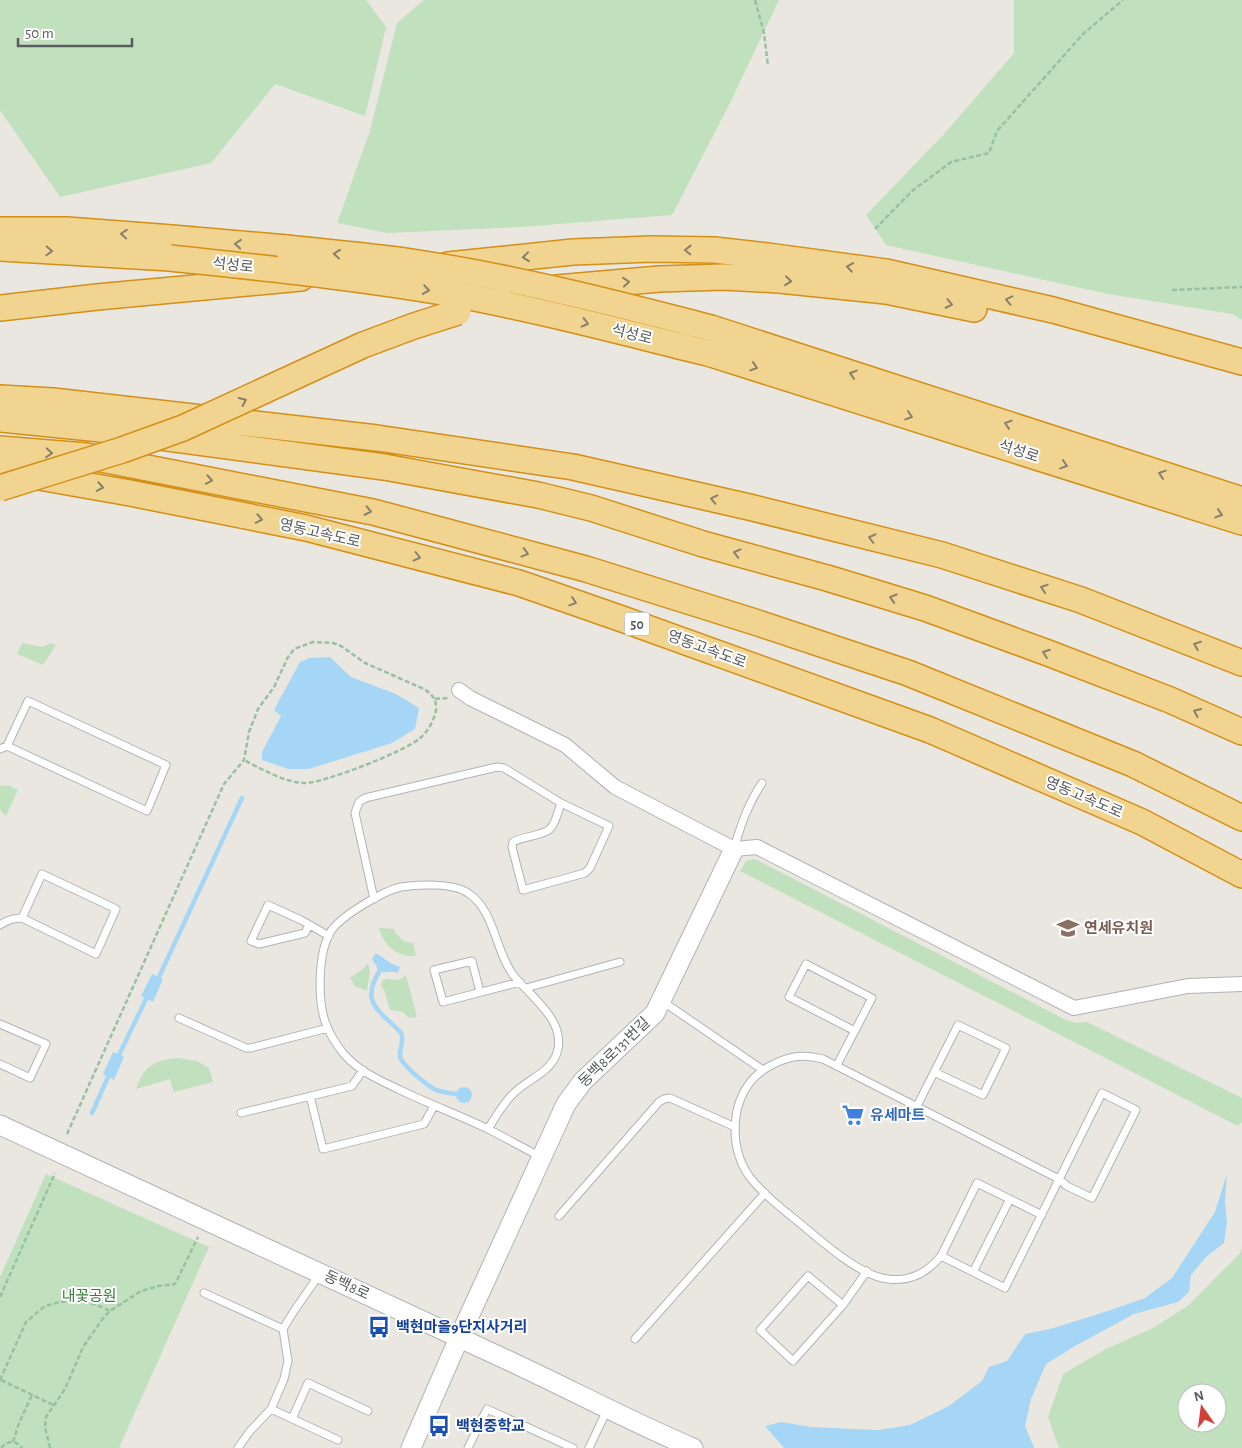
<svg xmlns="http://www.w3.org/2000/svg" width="1242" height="1448" viewBox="0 0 1242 1448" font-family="'Alegreya Sans','Noto Sans KR',sans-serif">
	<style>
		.green { fill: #c0e0be; fill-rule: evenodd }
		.water { fill: #a5d6f6 }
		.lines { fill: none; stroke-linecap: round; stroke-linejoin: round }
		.stream { stroke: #a5d6f6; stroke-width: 4.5 }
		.lane-casing { stroke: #b1b3b7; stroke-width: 9 }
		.street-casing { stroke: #b1b3b7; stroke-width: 16 }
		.secondary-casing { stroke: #b0b3b6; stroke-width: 21 }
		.highway-casing { stroke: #d48f16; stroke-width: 28 }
		.path { stroke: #99c0a2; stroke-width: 2.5; stroke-dasharray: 5 2.5; stroke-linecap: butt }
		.lane { stroke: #fff; stroke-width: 7 }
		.street { stroke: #fff; stroke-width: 14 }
		.secondary { stroke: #fff; stroke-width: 19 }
		.highway { stroke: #f1d490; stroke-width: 25 }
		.highway-bridge-casing { stroke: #d48f16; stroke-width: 28; stroke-linecap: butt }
		.highway-bridge { stroke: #f1d490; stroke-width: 25 }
		.oneway { stroke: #87806e }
		.labels { text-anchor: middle; stroke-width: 4; stroke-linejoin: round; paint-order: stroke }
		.shield { fill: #fff; stroke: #8b8d8f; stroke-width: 1 }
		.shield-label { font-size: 14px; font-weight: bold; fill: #595c5f }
		.street-label { font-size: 15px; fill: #595c5f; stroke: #fff }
		.education-label { font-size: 15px; font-weight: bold; fill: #785e54; stroke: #fff; text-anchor: start }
		.shop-label { font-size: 15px; font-weight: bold; fill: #366cbe; stroke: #fff; text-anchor: start }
		.park-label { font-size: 15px; fill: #3b7c3b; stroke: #fff }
		.transit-label { font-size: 15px; font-weight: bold; fill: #164399; stroke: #fff; text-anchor: start }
	</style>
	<rect width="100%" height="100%" fill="#eae7e0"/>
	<path class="green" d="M0,0H366L386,27L365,116L275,84L211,163L60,197L0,110Z
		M424,0H779L730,103L672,215L521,227L388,233L337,223L370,131L397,23Z
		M1014,0H1242V320L1232,314L1108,294L886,245L866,215L946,132L1014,53Z
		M22,643L42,647L51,643L56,645L43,665L17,654Z
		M8,785L18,790L6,816L0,810V786Z
		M755,859L1066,1020L1076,1023L1087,1022L1242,1098V1122L1238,1126L740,871L746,861Z
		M379,928L394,929C398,938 403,942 413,943L416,956C397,957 384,946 379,928Z
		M368,963L370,972L367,991L355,986L350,978L363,969Z
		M406,975L417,1017L409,1018L403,1012L391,1010L389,1007L384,989L381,986L382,981C387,978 393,980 400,980Z
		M178,1058L197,1061L209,1068L213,1082L174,1092L170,1079L136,1089C144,1066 154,1060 178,1058Z
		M46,1174L209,1247L119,1448H0V1277Z
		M1242,1247V1448H1059L1048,1417L1063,1374L1106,1349L1153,1328L1189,1305L1240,1253ZM1187,1393H1217V1423H1187Z"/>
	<path class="water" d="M330,657L351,677L396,694L419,708L415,729L392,743L309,769H288L262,760V752L281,716L274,710L300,662L310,658Z
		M375,954H378L390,963L400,967L398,973C390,970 384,974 378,971L376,965L372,959Z
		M152,974L163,979L153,1002L141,996Z
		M113,1052L124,1057L114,1080L103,1074Z
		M456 1095a8 8 0 1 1 16 0a8 8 0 1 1-16 0Z
		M1227,1174L1225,1202L1227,1222L1224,1243L1206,1257L1191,1275L1189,1292L1178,1302L1134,1314L1075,1346L1046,1364L1031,1399L1025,1426L1034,1448H784L765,1426L781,1422L811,1427L878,1430L910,1425L949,1406L982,1381L989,1367L1007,1361L1025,1334L1050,1329L1111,1310L1145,1298L1172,1278L1215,1212Z"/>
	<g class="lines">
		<path class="stream" d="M379,972C365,995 371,1006 390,1022C393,1025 398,1029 401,1033C405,1041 399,1048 400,1056C401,1065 428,1086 436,1090C442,1092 449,1093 456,1094
			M159,977L242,798
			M119,1055L146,999
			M92,1113L108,1077"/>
		<g class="lane-casing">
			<path id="lane" d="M0,749L7,746L28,701L166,765L147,811L7,746
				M734,848C742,822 747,806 762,783
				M374,899L355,813L359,802L365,798L497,767L504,768L561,803L609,826L590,868L585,873L523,890L512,847L513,842C523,836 542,836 550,829C556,823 558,811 561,803
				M0,925C7,920 13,918 22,918L96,954L116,909L42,874L22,918
				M309,925L305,933L259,944L251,941L268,905L301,920L329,936
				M526,988L620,962
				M480,992L472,961L434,970L443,1002L520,982
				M662,1001L763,1070C784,1057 799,1053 823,1059L1059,1179L1067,1186L1092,1198L1136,1110L1102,1093C1069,1159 1037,1224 1005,1288L941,1256
				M179,1018L246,1048H251L328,1028
				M0,1024L46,1044L30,1078L0,1064
				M837,1065L872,998L806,964L789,997L855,1031
				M763,1070C760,1073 755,1076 752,1080C730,1106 730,1149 749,1176C764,1196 789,1214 808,1230C827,1246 863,1277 888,1279C910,1282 927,1273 941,1256L977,1183L1042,1215
				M310,1096L323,1149L424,1124L434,1106
				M917,1106L958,1025L1006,1048L983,1095L934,1072
				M241,1113L352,1086L363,1070
				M488,1129C496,1117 503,1103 514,1093C528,1079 550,1073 557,1053C567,1021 531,997 514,976C495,952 495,910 468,893C454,883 418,884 401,887C383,891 341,916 331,931C317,954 317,1006 328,1029C332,1038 337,1045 343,1053C358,1071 379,1080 400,1090C429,1104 459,1115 488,1129C506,1138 523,1148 541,1157
				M559,1216L659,1102L664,1099L670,1098L735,1127
				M973,1272L1010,1199
				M204,1293L283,1329
				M843,1305L808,1276L760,1330L793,1361L843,1305L867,1271
				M635,1339L765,1193
				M271,1409L338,1440
				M292,1419L308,1383L368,1411
				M238,1448L250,1431L271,1409L284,1379L288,1361L283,1329L294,1311L319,1275
				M468,1448L487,1409L573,1448
				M589,1448L607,1410"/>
		</g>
		<g class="street-casing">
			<path id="street" d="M459,690L470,698L565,745L615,787L734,849L757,847L1074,1008L1188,986L1242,984"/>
		</g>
		<g class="secondary-casing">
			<path id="secondary" d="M0,1125C168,1203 337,1281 505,1359C568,1388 629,1421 693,1448
				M411,1448L459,1338L566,1104L583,1081L655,1013L734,849"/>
		</g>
		<g class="highway-casing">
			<path id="highway" d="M0,230H67L172,238L287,248
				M0,248L170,258
				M448,265L573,252L651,249L714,250L768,256L886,272L1053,310L1242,362
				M557,288L659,279L724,277L779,280L886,291L974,309
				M0,308L97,297L301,278
				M711,328L1242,500
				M708,353L1242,522
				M0,398L53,401L377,438L573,467L749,507L942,555L1081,600L1242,663
				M0,419L101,429L384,467L538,495L591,508L703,544L827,578L925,608L1048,653L1170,700L1242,732
				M0,449L86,456L373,512L586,569L758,623L908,673L1133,764L1242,818
				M0,470L130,493L306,528L519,583L625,620L930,730L1142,822L1242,875"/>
		</g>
		<path class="path" d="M755,0L764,33L768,66
			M875,229L912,191L951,162L989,153L997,131L1083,34L1123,0
			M1172,290L1242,287
			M435,699L448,698
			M67,1134L224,784L244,760L249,732L258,709L274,687L288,657L294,649L313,642L333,643L341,646L365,663L424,689C432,694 437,700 436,710C434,721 427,733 419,739C403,752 324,783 305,783C286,783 261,769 244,760
			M0,1297L55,1173
			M0,1380L26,1322L45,1306L60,1302L76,1301L94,1304L110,1311
			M1,1380L53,1405
			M13,1442L19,1423L32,1395
			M1,1448C8,1440 16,1440 22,1448
			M50,1448L45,1427L46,1417L65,1389L83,1347L104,1317L110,1311L141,1291L159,1286L175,1284L198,1237"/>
		<use href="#lane" class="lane"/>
		<use href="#street" class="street"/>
		<use href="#secondary" class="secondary"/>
		<use href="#highway" class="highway"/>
		<g class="highway-bridge-casing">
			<path id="highway-bridge" d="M287,248C330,253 375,256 418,263C517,278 614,303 711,328
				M170,258C263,268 356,277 448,293C536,309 622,332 708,353
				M0,488L122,450L183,428L363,345L414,326L458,312"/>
		</g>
		<use href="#highway-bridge" class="highway-bridge"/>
	</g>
	<defs><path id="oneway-chevron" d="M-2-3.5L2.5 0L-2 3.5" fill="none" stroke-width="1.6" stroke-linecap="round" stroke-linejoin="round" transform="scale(1.25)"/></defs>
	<g class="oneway">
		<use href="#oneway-chevron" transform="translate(124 234) rotate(-176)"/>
		<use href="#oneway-chevron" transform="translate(238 244) rotate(-175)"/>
		<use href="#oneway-chevron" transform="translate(688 250) rotate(-179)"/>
		<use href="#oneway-chevron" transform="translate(49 251) rotate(3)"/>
		<use href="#oneway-chevron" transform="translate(337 254) rotate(-174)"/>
		<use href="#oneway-chevron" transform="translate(526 257) rotate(174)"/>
		<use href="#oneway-chevron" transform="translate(850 267) rotate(-172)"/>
		<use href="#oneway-chevron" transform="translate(788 281) rotate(6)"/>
		<use href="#oneway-chevron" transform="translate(626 282) rotate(-5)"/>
		<use href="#oneway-chevron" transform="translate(426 290) rotate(9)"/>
		<use href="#oneway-chevron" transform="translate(1009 300) rotate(-167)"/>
		<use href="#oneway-chevron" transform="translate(949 304) rotate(12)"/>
		<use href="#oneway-chevron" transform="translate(585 323) rotate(14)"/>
		<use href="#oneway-chevron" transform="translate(754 367) rotate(18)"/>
		<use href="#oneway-chevron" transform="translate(853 374) rotate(-162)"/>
		<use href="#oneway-chevron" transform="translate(243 401) rotate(-25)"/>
		<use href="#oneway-chevron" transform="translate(909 416) rotate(18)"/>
		<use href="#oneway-chevron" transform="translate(1008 424) rotate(-162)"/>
		<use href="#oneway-chevron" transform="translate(49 453) rotate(5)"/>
		<use href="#oneway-chevron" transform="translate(1064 465) rotate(18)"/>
		<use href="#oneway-chevron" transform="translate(1162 474) rotate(-162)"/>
		<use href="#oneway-chevron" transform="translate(209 480) rotate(11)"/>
		<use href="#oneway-chevron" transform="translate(100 487) rotate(10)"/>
		<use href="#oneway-chevron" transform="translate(714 499) rotate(-167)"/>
		<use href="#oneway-chevron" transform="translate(368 511) rotate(12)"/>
		<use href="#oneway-chevron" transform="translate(1219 514) rotate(18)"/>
		<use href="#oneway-chevron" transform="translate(259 519) rotate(11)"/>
		<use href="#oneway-chevron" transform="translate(872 538) rotate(-166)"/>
		<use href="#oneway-chevron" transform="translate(525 553) rotate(15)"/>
		<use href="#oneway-chevron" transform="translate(737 553) rotate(-165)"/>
		<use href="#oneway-chevron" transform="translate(417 557) rotate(14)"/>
		<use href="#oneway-chevron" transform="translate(1044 588) rotate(-162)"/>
		<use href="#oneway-chevron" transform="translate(893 598) rotate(-163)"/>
		<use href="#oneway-chevron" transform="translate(573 602) rotate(19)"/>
		<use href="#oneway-chevron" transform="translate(1197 645) rotate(-159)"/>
		<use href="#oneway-chevron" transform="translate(1046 653) rotate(-160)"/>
		<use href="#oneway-chevron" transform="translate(1197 712) rotate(-156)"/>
	</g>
	<defs>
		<g id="school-bare" transform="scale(1.725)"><path d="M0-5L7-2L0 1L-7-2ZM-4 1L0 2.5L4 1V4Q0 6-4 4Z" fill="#8d6e63" stroke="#fff" stroke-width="2.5" paint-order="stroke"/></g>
		<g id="supermarket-bare" transform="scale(1.725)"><path d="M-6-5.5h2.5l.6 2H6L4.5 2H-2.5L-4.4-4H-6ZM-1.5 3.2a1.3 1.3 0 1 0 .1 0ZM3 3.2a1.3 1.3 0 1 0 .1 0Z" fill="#3f7fe0" stroke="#fff" stroke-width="2.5" paint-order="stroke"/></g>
		<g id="bus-bare" transform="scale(1.725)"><path d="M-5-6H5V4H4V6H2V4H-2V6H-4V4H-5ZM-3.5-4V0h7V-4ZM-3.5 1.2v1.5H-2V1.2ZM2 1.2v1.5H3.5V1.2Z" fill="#1a4fb4" stroke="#fff" stroke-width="2.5" paint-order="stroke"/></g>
	</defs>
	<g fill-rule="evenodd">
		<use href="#school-bare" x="1068" y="928"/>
		<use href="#supermarket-bare" x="853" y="1115"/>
		<use href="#bus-bare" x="379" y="1327"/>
		<use href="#bus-bare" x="439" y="1426"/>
	</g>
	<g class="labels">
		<rect class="shield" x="624.5" y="612.5" width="25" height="23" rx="4"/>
		<g class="shield-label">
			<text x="637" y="629">50</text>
		</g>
		<g class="street-label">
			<text transform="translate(233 265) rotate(6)" y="5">석성로</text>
			<text transform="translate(632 334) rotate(14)" y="5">석성로</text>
			<text transform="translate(1019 451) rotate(18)" y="5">석성로</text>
			<text transform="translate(320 533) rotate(13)" y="5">영동고속도로</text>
			<text transform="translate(707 649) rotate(20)" y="5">영동고속도로</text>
			<text transform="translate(1084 797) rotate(23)" y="5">영동고속도로</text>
			<text transform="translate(614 1052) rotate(-44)" y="5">동백8로131번길</text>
			<text transform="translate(347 1285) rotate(25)" y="5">동백8로</text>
		</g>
		<g class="education-label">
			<text x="1084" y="933">연세유치원</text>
		</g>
		<g class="shop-label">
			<text x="870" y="1120">유세마트</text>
		</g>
		<g class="park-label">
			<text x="89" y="1301">내꽃공원</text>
		</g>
		<g class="transit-label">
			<text x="396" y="1332">백현마을9단지사거리</text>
			<text x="456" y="1431">백현중학교</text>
		</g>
	</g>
	<g transform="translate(1202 1408) rotate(346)"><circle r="24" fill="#ffffff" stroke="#bdbebf"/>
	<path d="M0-4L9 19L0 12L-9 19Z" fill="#d63e3a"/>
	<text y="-8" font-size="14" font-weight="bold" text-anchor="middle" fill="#595c5f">N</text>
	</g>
	<path d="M18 38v8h114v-8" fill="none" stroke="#595c5f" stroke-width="2.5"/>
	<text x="25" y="38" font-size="15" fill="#595c5f" stroke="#ffffff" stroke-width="4" paint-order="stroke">50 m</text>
</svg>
